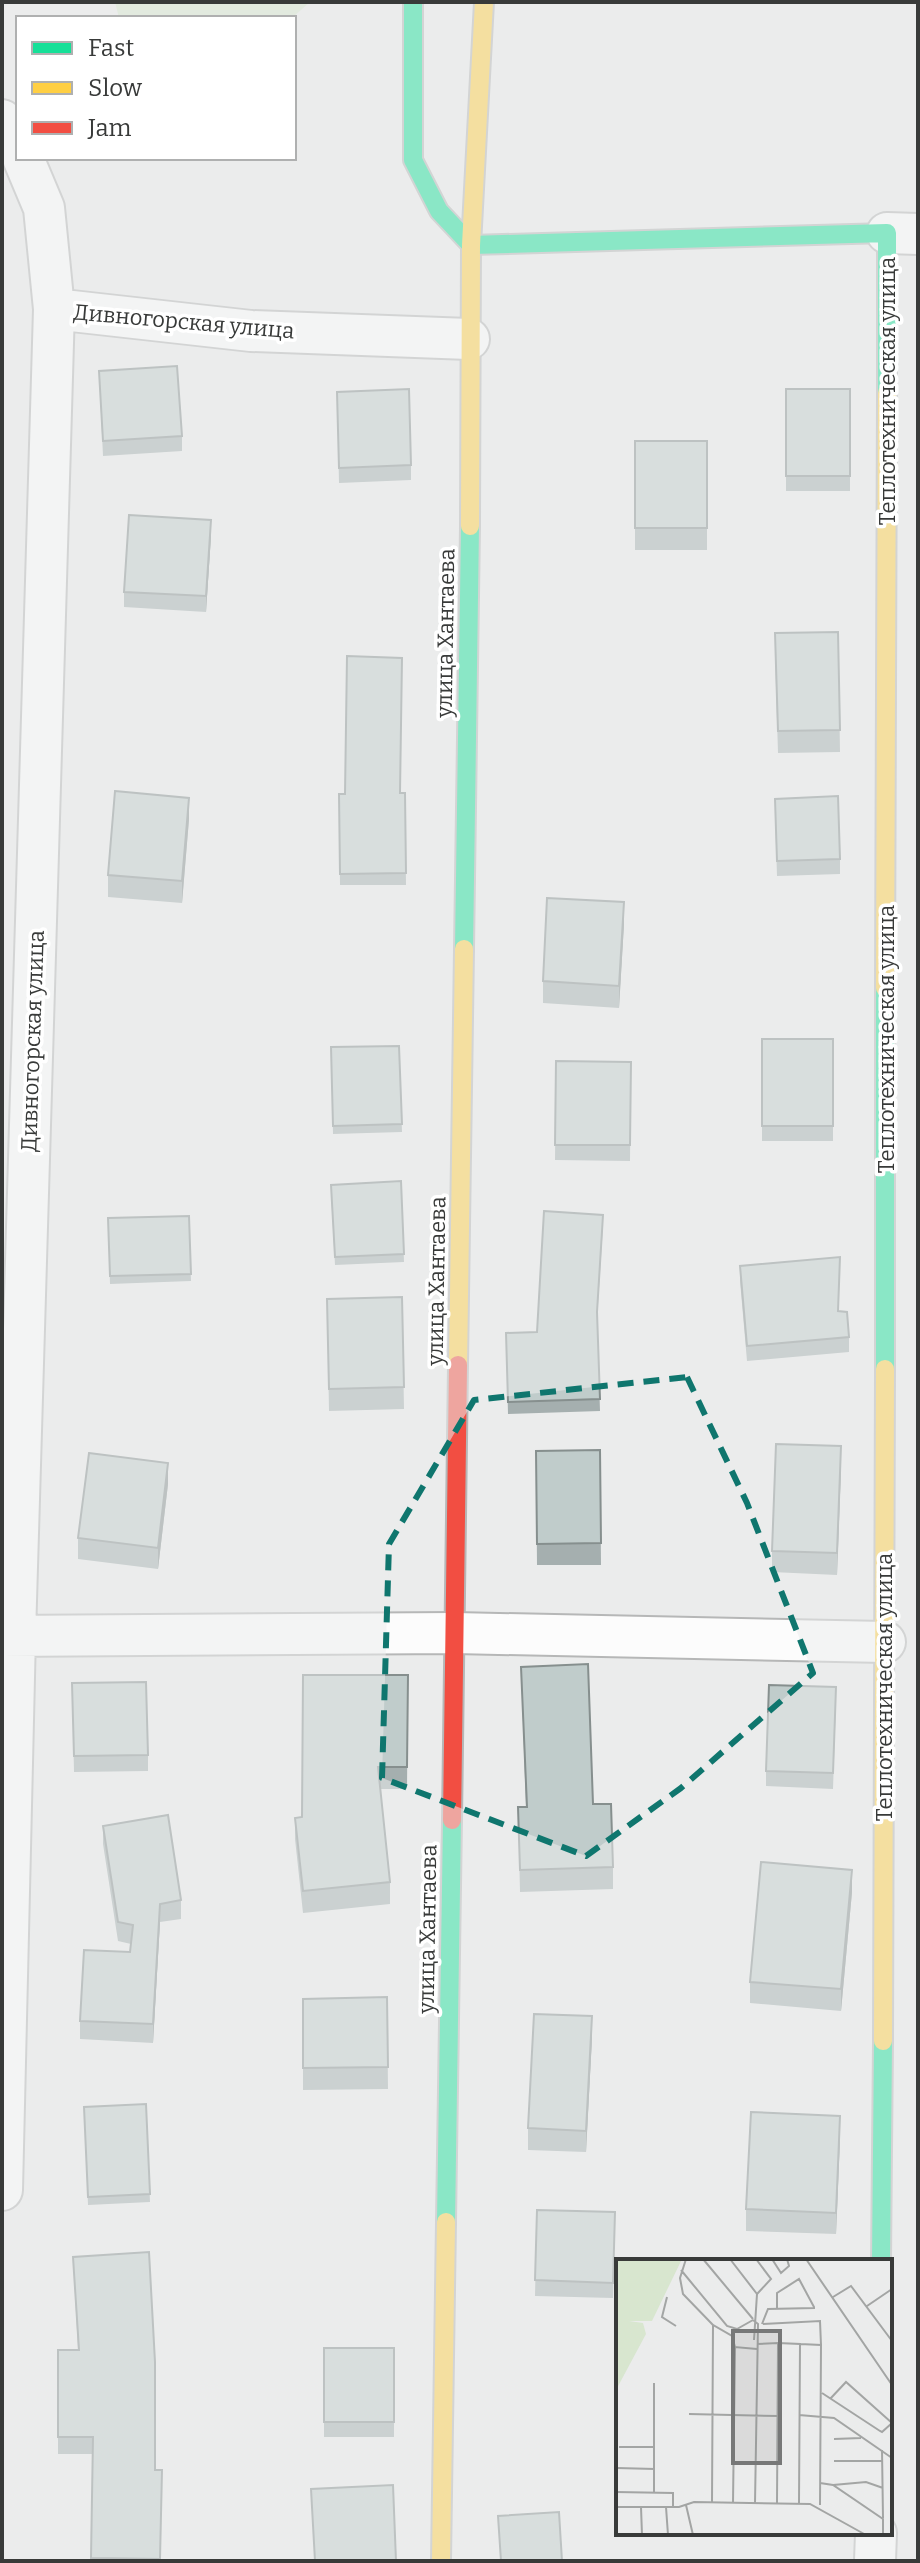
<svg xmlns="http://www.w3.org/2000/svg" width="920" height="2563" viewBox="0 0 920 2563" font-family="Bitter,serif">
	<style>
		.park { fill: #d8e6cf }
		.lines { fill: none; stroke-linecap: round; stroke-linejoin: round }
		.street-casing { stroke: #b6b7b7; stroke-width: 44 }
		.fast-casing { stroke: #b6b7b7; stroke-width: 22 }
		.slow-casing { stroke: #b6b7b7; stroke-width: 22 }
		.jam-casing { stroke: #b6b7b7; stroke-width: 22 }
		.street { stroke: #fcfcfc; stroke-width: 40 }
		.fast { stroke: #16e098; stroke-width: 18 }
		.slow { stroke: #ffcf43; stroke-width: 18 }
		.jam { stroke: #f24e42; stroke-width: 18 }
		.wall { fill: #a5afaf }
		.shaded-wall { fill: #868f8e }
		.building { fill: #c0cccb; stroke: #868f8e; stroke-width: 2 }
		.marked { fill: none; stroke: #0f766e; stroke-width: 6; stroke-dasharray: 16 10; stroke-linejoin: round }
		.labels { text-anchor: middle; stroke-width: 7; stroke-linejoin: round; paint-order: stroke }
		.street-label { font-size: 22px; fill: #383a39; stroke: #fff }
		.inset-road { fill: none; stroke: #a3a5a4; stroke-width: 2 }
		.view { fill: #777878; fill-opacity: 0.15; stroke: #777878; stroke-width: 4 }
		.inset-edge { fill: none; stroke: #383a39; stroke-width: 4 }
	</style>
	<rect width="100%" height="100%" fill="#ebecec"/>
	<path class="park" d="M115,2H310L292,18H119Z"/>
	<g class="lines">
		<g class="street-casing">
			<path id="street" d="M2,120L12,133L18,146
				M23,158L44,208L54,309
				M887,233L918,234
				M2,1636L455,1633L885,1642
				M2,2190L15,1635L54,309L251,331L469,339
				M875,2561L876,2533"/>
		</g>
		<g class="fast-casing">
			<path id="fast" d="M413,2V160L439,211L471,245
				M471,245L887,233V393
				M464,949L470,526
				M885,1369V988
				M446,2222L452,1820
				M881,2261L883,2041"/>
		</g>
		<g class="slow-casing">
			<path id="slow" d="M470,526L471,245L484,2
				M885,988L887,393
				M458,1365L464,949
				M883,2041L885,1369
				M441,2561L446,2222"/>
		</g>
		<g class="jam-casing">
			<path id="jam" d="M452,1820L458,1365"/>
		</g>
		<use href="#street" class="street"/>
		<use href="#fast" class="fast"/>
		<use href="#slow" class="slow"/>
		<use href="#jam" class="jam"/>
	</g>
	<path class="wall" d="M572,2H655V4L572,3Z
		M2,358L3,394V421H2Z
		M99,371L182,436V451L103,456Z
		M786,389H850V491H786Z
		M337,392L411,465V480L339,483Z
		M635,441H707V550H635Z
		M211,536L206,612L124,607V592Z
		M838,632L840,752L778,753L775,655Z
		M405,793L406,885H340L339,794Z
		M775,814L840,859V874L777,876Z
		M189,819L182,903L108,897V875Z
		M624,924L619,1008L543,1003V981Z
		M762,1039H833V1141H762Z
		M399,1046L402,1132L333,1134L331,1047Z
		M556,1061L631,1062L630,1161L555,1160Z
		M401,1181L404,1262L335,1265L331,1193Z
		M189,1216L191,1281L110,1284L108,1218Z
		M603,1226L597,1320L600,1411L508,1414L506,1333L537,1332Z
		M740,1266L840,1273L838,1311L849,1337V1352L747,1361L740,1281Z
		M402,1297L404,1409L329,1411L327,1299Z
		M600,1450L601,1565H537L536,1451Z
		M841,1468L837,1575L772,1572V1551Z
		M168,1484L158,1569L78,1559V1538Z
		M521,1667L593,1804L613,1867V1889L520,1892L518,1807H526Z
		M408,1675L407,1789H380L390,1882V1904L303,1913L295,1839V1818L302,1817Z
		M72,1683L148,1755V1771L74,1772Z
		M836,1702L833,1789L766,1786V1771Z
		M103,1826L181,1900V1919L160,1922L153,2043L80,2039V2021L130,1952L131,1944L118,1941L103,1844Z
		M852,1892L841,2011L750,2003V1982Z
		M387,1997L388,2089L303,2090V1999Z
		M592,2038L586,2152L528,2150V2128Z
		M146,2104L150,2202L88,2205L84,2107Z
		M840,2138L836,2234L746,2231V2209Z
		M537,2210L615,2212L613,2298L535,2296Z
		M73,2257L155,2470L160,2561H91L93,2454H58V2350H78Z
		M324,2348H394V2437H324Z"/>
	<path class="shaded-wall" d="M211,520V536L206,612V596Z
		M189,798V819L182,903V881Z
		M624,902V924L619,1008V986Z
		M841,1446V1468L837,1575V1553Z
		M168,1463V1484L158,1569V1548Z
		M852,1870V1892L841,2011V1989Z
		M160,1904V1922L153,2043V2024Z
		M592,2016V2038L586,2152V2131Z
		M840,2116V2138L836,2234V2213Z"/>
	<path class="building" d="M2,358L3,394H2Z
		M177,366L182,436L103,441L99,371Z
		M409,389L411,465L339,468L337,392Z
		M786,389H850V476H786Z
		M635,441H707V528H635Z
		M129,515L211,520L206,596L124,592Z
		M838,632L840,730L778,731L775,633Z
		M347,656L402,658L400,793H405L406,873L340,874L339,794H345Z
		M115,791L189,798L182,881L108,875Z
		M838,796L840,859L777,861L775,799Z
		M547,898L624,902L619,986L543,981Z
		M762,1039H833V1126H762Z
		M399,1046L402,1124L333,1126L331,1047Z
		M556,1061L631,1062L630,1145H555Z
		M401,1181L404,1254L335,1257L331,1185Z
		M544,1211L603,1215L597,1312L600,1399L508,1402L506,1333L537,1332Z
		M189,1216L191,1274L110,1276L108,1218Z
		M840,1257L838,1311L847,1312L849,1337L747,1346L740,1266Z
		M402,1297L404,1387L329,1389L327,1299Z
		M776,1444L841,1446L837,1553L772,1551Z
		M600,1450L601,1543L537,1544L536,1451Z
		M89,1453L168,1463L158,1548L78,1538Z
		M588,1664L593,1804H611L613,1867L520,1870L518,1807H527L521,1667Z
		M303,1675H408L407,1767H378L390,1882L303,1891L295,1818L302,1817Z
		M146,1682L148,1755L74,1756L72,1683Z
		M769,1685L836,1687L833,1773L766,1771Z
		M168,1815L181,1900L160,1904L153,2024L80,2021L84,1950L130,1952L133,1925L118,1922L103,1826Z
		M761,1862L852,1870L841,1989L750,1982Z
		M387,1997L388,2067L303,2068V1999Z
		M534,2014L592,2016L586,2131L528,2128Z
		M146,2104L150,2194L88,2197L84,2107Z
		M751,2112L840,2116L836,2213L746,2209Z
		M537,2210L615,2212L613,2283L535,2280Z
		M149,2252L155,2362V2470H162L160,2559L91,2558L93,2437H58V2350H79L73,2257Z
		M324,2348H394V2422H324Z
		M393,2485L396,2561H315L311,2489Z
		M559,2512L562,2561H501L498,2516Z"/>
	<path d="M0 0H920V2563H0ZM687,1377L747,1503L813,1673L681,1788L586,1856L382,1778L389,1544L474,1400Z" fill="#ebecec" fill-opacity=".55" fill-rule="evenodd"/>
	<path class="marked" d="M687,1377L747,1503L813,1673L681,1788L586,1856L382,1778L389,1544L474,1400Z"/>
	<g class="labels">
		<g class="street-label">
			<text transform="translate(184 321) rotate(5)" y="8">Дивногорская улица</text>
			<text transform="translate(887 391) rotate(-90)" y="8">Теплотехническая улица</text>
			<text transform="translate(445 633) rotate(-89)" y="8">улица Хантаева</text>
			<text transform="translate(886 1039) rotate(-90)" y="8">Теплотехническая улица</text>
			<text transform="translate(32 1041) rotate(-88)" y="8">Дивногорская улица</text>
			<text transform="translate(436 1281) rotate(-89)" y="8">улица Хантаева</text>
			<text transform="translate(884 1687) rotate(-90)" y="8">Теплотехническая улица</text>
			<text transform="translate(427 1929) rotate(-89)" y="8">улица Хантаева</text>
		</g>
	</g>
	<g transform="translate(616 2259)">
		<rect width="276" height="276" fill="#ebecec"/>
		<path d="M0,0H66L36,62H13L27,64L30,75L0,131Z" fill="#d8e6cf"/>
		<path class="inset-road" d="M70,0L64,19L67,35L97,66M87,0L137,60M114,0L141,35L138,81M140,0L155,20L141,35M156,0L165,14L173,7L171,0M190,0L276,126M65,11L111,67L121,70L137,61M51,38L46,58L60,67M217,38L235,27L276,82M251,47L276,30M137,61L142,65L139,244M146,65L152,50L198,49V48L183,20L161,34V50M147,65L204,62L205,86M162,84L184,85L183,244M141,85L162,84L161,244M184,85L205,86L204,246M38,124V233M206,134L264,172L266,173L276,164L230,123L214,140M73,155L162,157M183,156L218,159L276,199M218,180L245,179M3,188H38M266,191L267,259M218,202H266M1,209L39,210M204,224L217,226L267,260V276M217,226L250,223L267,229M0,233L57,234V248M96,243L97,66L116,77L119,88M117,244L119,88L141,90M70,246L77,276M0,248H63L78,243L194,245L250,276M25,248L26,276M50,248L52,276"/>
		<path class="view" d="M117,72H164V204H117Z"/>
		<rect width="276" height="276" class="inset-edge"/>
	</g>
	<rect width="920" height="2563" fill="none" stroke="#383a39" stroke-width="8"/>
	<rect x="16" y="16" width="280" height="144" fill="#ffffff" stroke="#afb0b0" stroke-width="2"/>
	<rect x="32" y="42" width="40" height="12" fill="#16e098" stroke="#afb0b0" stroke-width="2"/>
	<text x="88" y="56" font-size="24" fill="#383a39">Fast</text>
	<rect x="32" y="82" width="40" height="12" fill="#ffcf43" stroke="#afb0b0" stroke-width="2"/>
	<text x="88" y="96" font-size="24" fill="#383a39">Slow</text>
	<rect x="32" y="122" width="40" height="12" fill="#f24e42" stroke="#afb0b0" stroke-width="2"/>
	<text x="88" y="136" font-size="24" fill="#383a39">Jam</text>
</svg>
